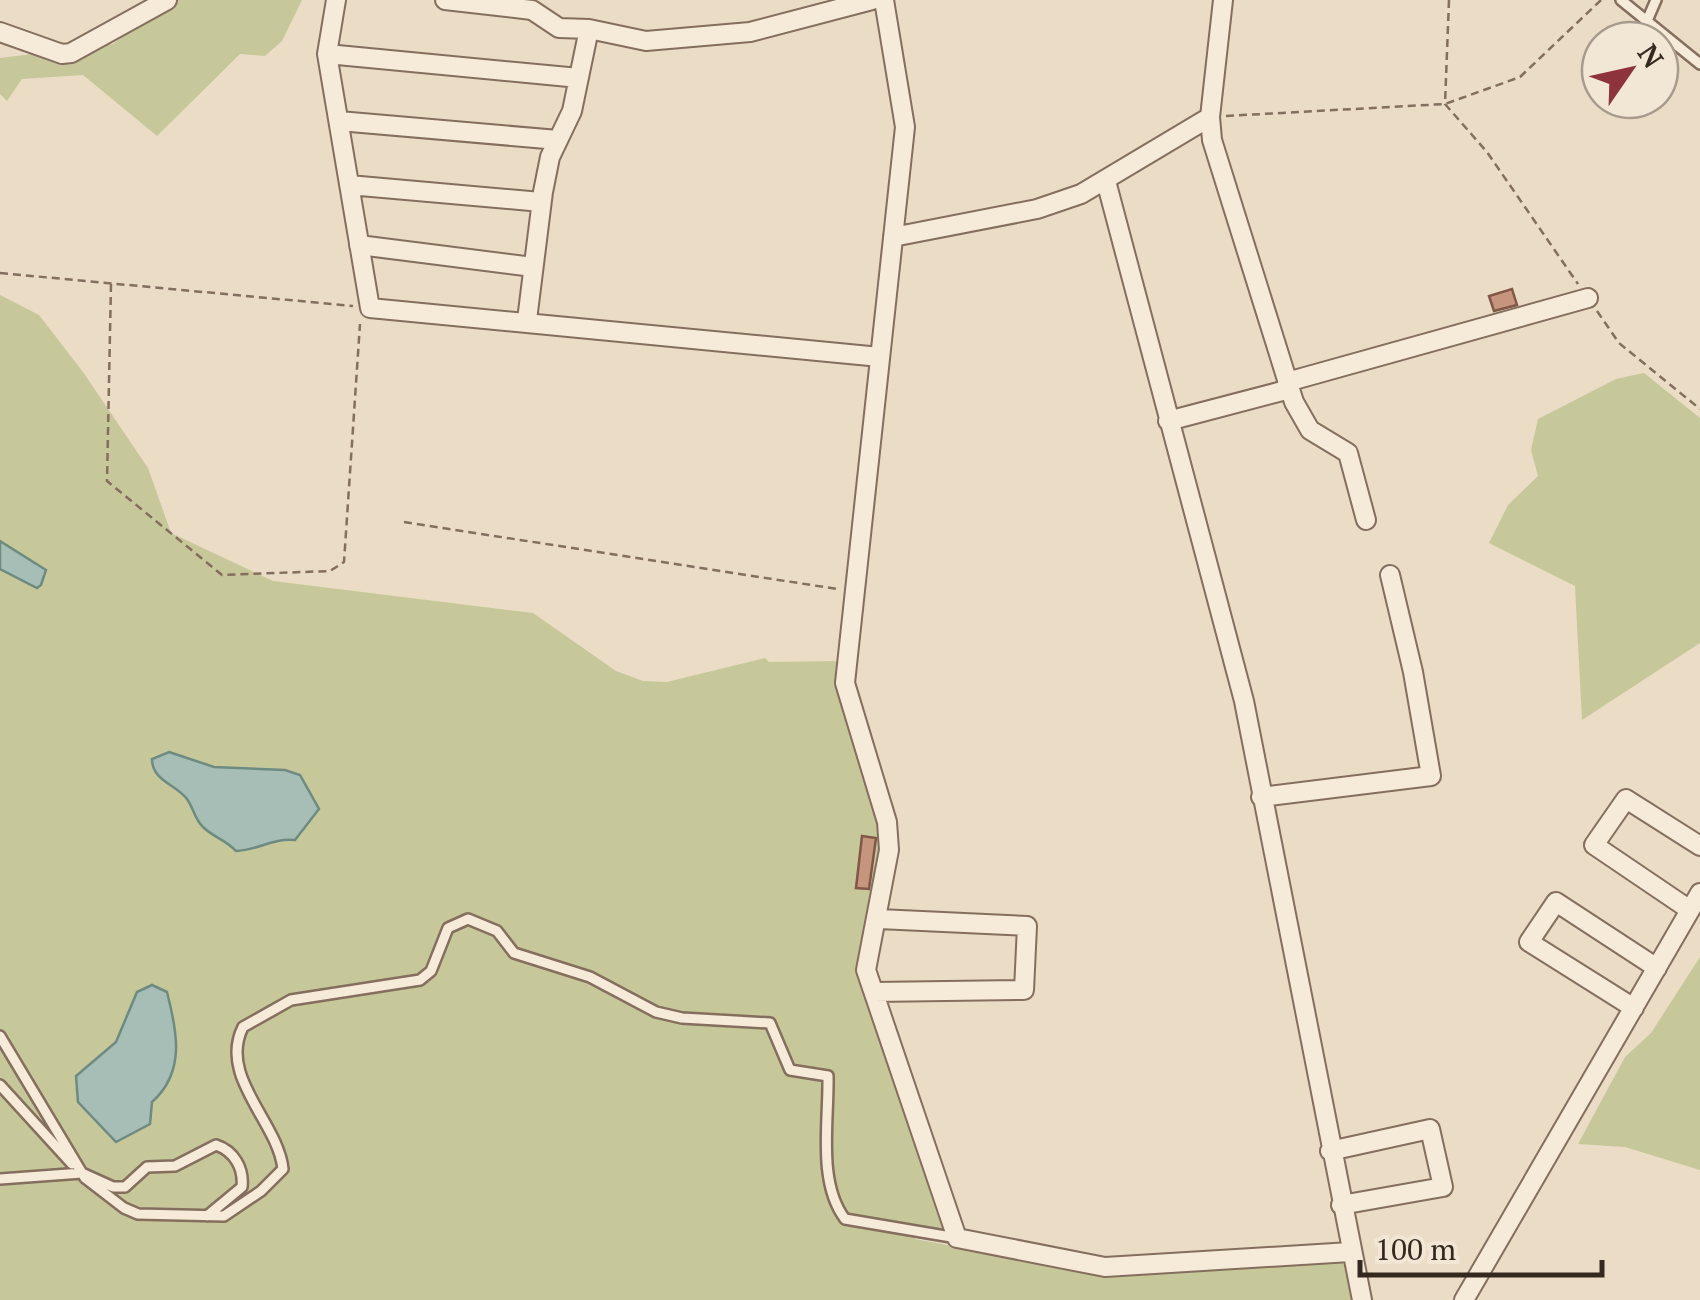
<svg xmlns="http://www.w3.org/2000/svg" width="1700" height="1300" viewBox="0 0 1700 1300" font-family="'PT Serif',serif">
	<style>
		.green { fill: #c6c89a }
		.water { fill: #a6beb5; stroke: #6e8b81; stroke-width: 2.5 }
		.building { fill: #c5957e; stroke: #815745; stroke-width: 2.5 }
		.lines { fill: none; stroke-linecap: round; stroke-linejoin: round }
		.lane-casing { stroke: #846e5d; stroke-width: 14 }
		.street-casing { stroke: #846e5d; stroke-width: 22 }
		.path { stroke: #846e5d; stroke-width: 2.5; stroke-dasharray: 8 5; stroke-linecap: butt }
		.lane { stroke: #f6ead8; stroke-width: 9 }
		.street { stroke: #f6ead8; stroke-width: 18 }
	</style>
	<rect width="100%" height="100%" fill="#eadcc5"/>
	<path class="green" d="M170,0H302L282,41L265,56L240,54L157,136L83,75L22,79L7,101L0,94V58L113,44Z
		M0,295L39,315L83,372L148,468L171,533L273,581L533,613L616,671L643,681L667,682L765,658L769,662L839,661L879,792L883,859L858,962L947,1228L945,1232H916L915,1239L1116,1276L1336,1259L1346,1266L1354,1300H0Z
		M1644,373L1700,418V643L1582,720L1575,586L1489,543L1508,505L1538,476L1531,450L1538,419L1616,379Z
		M1700,957V1170L1625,1147L1578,1144L1625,1057L1651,1033Z"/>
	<path class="water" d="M0,541L46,570L41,585L37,588L0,569Z
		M169,752L214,767L285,770L300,775L319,809L295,840C272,838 259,850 236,851C226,840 213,837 203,827C195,820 193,807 187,799C176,784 152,781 152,759Z
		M152,985L167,992C177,1031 186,1072 152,1102L150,1124L116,1142L78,1102L76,1076L116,1042L137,992Z"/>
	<path class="building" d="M1512,289L1517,305L1494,311L1489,296Z
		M862,836L876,838L869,889L856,888Z"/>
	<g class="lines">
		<g class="lane-casing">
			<path id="lane" d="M1621,0L1700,64
				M1646,23L1656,0
				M0,1036L85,1178L124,1208L138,1214L224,1216L261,1191L283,1169C278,1122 218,1077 243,1027L291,1000L420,980L431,971L448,928L468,919L497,931L514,953L590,977L656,1012L682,1018L770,1023L790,1070L828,1076C829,1121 817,1182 845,1219L957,1238
				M0,1085L72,1164
				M0,1179L82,1173L113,1187H125L147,1167L175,1166L216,1145C234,1151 244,1168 242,1187L207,1216"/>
		</g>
		<g class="street-casing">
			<path id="street" d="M336,0L327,54L370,308L880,357
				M445,0L532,10L559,28L589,29L646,41L750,32L872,0
				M884,0L905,127L845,683L887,822L889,850L866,970L957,1238L1105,1267L1350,1252
				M1223,0L1210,117L1212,140L1294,402L1310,430L1348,453L1366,520
				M0,32L62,54L71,53L167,0
				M327,54L579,78
				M339,121L558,140
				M1106,181L1244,701L1362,1300
				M349,185L541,202
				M893,237L1037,209L1081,194L1210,117
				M359,245L533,267
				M527,320L543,192L550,157L572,111L589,29
				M1287,382L1588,298
				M1168,421L1290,389
				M1261,797L1431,776L1413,672L1390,575
				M1690,910L1594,845L1626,799L1700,846
				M874,992L1024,990L1027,926L879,919
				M1634,1008L1529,942L1556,902L1657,968
				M1330,1151L1430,1129L1443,1187L1341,1205
				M1464,1300L1700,893"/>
		</g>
		<path class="path" d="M1449,0L1445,104L1487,152L1578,284
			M1226,116L1445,104L1520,77L1601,0
			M0,273L353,306
			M111,284L107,481L222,575L330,571L344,562L360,324
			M1597,311L1619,343L1700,409
			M404,522L837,589"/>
		<use href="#lane" class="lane"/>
		<use href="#street" class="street"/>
	</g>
	<g transform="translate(1630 70) rotate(56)"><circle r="48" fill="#f2e7d4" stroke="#a69b8c" stroke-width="2.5"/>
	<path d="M0-8L18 38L0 25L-18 38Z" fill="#8e323b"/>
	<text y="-15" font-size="28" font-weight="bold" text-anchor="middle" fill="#35281f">N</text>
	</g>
	<path d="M1360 1260v15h242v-15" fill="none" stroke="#35281f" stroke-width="5"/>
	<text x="1375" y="1260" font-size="30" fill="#35281f" stroke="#f2e7d4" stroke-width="8" paint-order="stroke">100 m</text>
</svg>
